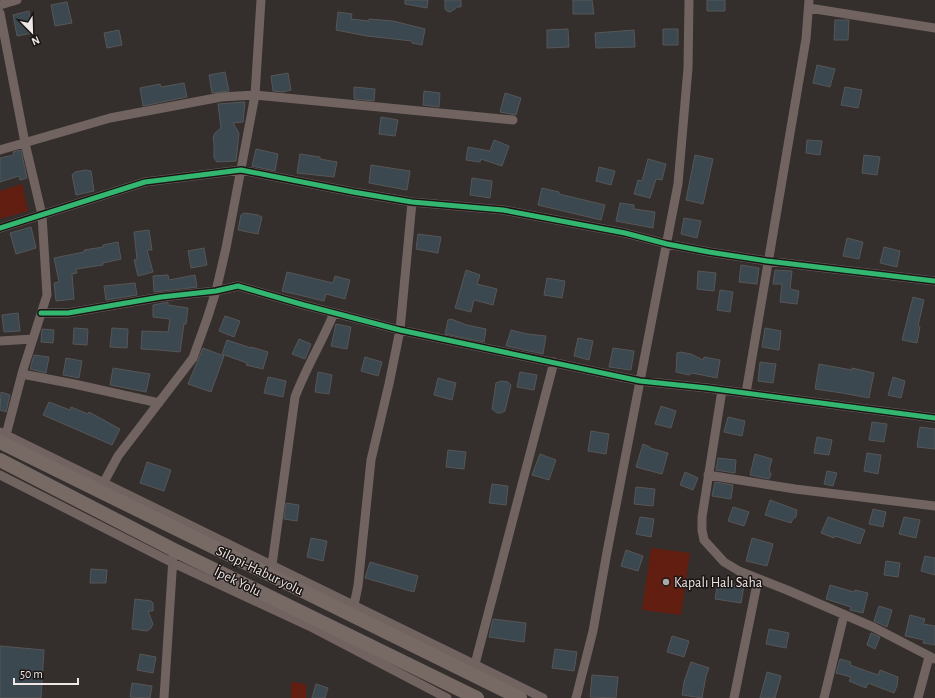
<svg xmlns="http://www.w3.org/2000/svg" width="935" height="698" viewBox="0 0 935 698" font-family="'Alegreya Sans',sans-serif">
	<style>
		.green { fill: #621e10 }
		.building { fill: #3b484f; stroke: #575657 }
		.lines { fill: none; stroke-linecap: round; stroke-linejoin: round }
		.minor { stroke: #706360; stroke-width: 9 }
		.highway { stroke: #776a65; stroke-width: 14 }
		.cycleway-casing { stroke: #1b1615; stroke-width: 8 }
		.cycleway { stroke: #33b770; stroke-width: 5 }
		.poi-dot { fill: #ada6a5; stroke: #1b1615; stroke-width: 1.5 }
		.labels { text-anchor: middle; stroke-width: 3; stroke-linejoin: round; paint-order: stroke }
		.street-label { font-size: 14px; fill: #eee7e5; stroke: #1b1615 }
		.poi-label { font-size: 14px; fill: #eee7e5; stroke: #1b1615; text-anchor: start }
	</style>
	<rect width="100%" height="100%" fill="#342e2d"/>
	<path class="green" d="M22,184L28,211L0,219V191Z
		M651,548L690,553L681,615L642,610Z
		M291,682L306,684V698H291Z"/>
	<path class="building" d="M405,0H428L427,8L405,4Z
		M445,0H461V7H456L455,9L450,12L447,11L445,9Z
		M573,0H592L594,14H573Z
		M707,0H725V11H707Z
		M67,2L72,23L55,26L51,5Z
		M29,11L33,33L17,36L13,15Z
		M338,12L352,14L351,19L369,21V19L393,21L425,29L422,45L412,43V41L367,36L336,30Z
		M835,20H849L848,40H834Z
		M568,29L569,47L547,48V30Z
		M663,29H678V45H663Z
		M119,30L122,45L107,48L104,33Z
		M634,30L635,47L596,48L595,33Z
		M817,65L835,69L830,87L813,83Z
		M225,72L229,91L212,93L209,75Z
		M288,73L291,90L283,92L273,91L271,76Z
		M184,83L187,97L143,106L140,88L160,84L161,87Z
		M354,87L375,89L374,101L354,99Z
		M845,87L862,90L858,108L841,105Z
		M424,91L440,93L439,107L423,105Z
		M505,93L521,98L516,115L500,112Z
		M245,102L243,122L233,123L239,133L236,161L217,162L214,158V143L213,138L215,133L221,128L218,104Z
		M381,117L398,120L395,136L379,134Z
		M494,140L509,146L502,166L481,159L480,162L466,160L468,147L490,151Z
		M807,140L822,141L820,155L806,153Z
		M256,149L278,154L275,171L252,166Z
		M21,150L27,178L20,180L19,176L0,182V158L14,155L13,152Z
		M300,154L320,157V159L337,162L334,177L297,173Z
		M695,155L713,159L703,204L686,200Z
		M864,155L880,157L877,175L862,173Z
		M648,159L666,164L662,180L656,179L650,198L634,194L638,180L642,181Z
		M371,165L410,171L407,190L369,183Z
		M599,167L615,171L611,185L596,181Z
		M86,170L91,171L94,191L76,195L72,175L75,172Z
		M472,178L492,181L490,198L470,195Z
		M542,188L559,192V194L605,205L601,220L538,205Z
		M620,203L634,205V209L655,212L653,228L616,221Z
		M244,213L258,215L262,217L258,234L238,230L241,215Z
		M684,218L701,221L697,238L681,234Z
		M31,227L36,248L16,254L10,233Z
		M149,230L152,250H147L153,272L138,276L134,260L137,259L134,232Z
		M418,234L441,237L438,253L416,249Z
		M847,238L863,242L859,259L843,256Z
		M118,242L121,259L103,263V265L76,269L77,273L72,274L74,299L56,301L54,283L59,282L54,258L84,252V250L103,247V245Z
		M884,247L900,251L897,267L880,263Z
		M204,248L207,265L191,268L188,251Z
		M741,265L759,268L757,284L739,282Z
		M466,270L480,275L477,284L497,289L493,305L474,300L471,312L455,308Z
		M775,270L792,271L790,289L799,291L797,304L780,302L782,284H773Z
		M698,271L716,273L714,291L697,289Z
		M287,272L333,283L335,276L350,280L345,299L326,294L324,301L282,291Z
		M168,275L169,280L195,275L197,287L154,292L153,276Z
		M547,278L565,281L562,298L544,295Z
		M135,283L137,295L106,300L104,286Z
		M720,290L733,292L730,312L717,310Z
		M913,297L924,300L918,326L920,327L917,343L902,340Z
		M168,302V305L188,308L186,324H184L180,352L159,350L141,349L142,331L168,332L170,319L153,317V305Z
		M18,313L20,331L4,332L2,315Z
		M225,316L240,321L234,337L219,331Z
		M451,319L467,325L486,329L484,342L445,334L448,320Z
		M336,324L351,327L347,349L331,346Z
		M74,328L88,329L87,345L73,344Z
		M112,328L128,329L127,348L110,347Z
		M765,328L781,331L779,350L762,347Z
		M42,329L54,330L53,343L41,342Z
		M511,330L527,334L546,336L543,354L506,346Z
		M578,338L593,341L589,360L574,356Z
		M299,339L311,344L305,359L292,354Z
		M227,340L251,348V347L268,352L263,369L246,365L247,363L222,354Z
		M203,348L224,356L211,392L188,384Z
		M613,348L634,351L631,370L609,367Z
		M680,352L691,354L703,360L704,357L720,360L717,378L692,373L689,375L676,372L677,353Z
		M34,355L49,357L46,373L30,369Z
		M365,357L382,362L378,376L361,371Z
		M66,358L82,361L79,378L63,375Z
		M760,362L776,364L773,383L758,381Z
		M819,364L852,370V368L874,373L869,398L842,393L815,389Z
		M113,368L150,374L146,392L110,385Z
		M318,372L332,375L329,394L315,392Z
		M520,372L537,375L534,390L517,387Z
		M268,377L286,381L283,397L264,393Z
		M893,377L905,381L901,398L888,395Z
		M438,378L456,383L452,400L434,395Z
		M501,381L508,382L511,385L505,411L501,413H497L492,409L496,383Z
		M1,392L10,395L6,412L0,410Z
		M49,402L70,410L71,407L88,414L89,412L120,429L112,445L43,415Z
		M661,406L676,411L671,428L655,424Z
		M728,417L745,421L742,436L724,432Z
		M872,422L887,424L884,442L869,440Z
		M920,427L935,429V449L917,447Z
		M591,431L609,434L606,454L588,451Z
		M817,437L832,440L829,455L814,453Z
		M643,444L650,447V448L668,453L662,474L636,467Z
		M448,450L466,452L464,469L446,467Z
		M867,453L881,455L878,474L864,471Z
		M540,454L556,460L549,480L532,475Z
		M755,454L772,459L769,470L771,474L769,479L750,475Z
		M718,458L736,460L735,473L716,470Z
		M147,462L171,470L164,491L140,483Z
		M827,471L837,473L833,486L824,484Z
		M685,472L698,478L693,490L680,485Z
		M715,482L733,485L731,499L712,496Z
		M492,484L508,486L506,505L489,503Z
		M636,487L655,489L653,506L634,504Z
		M770,500L797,510L796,517L793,519L791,523L765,515Z
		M286,503L299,505L297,521L284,519Z
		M733,507L749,512L744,526L728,521Z
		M873,509L886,512L883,527L869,524Z
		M640,517L654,519L651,537L636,534Z
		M828,517L865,530L860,544L835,536L834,538L821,533Z
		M904,517L920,520L916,538L899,534Z
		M311,538L327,541L323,561L307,557Z
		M752,538L773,544L767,566L746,561Z
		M626,550L643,556L638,571L621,566Z
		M925,556L935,558V575L921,571Z
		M886,561L900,563L898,577L884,575Z
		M370,562L418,576L414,592L365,578Z
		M91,569L107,570L106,583H90Z
		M718,581L744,586L741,603L715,599Z
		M830,585L854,592L855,590L868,593L863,613L850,610L851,607L826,599Z
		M135,599L151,601L153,603V611H148L153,624L151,628L147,631L132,629Z
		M879,606L892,610L887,627L874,621Z
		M910,615L925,619L923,624L935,626V645L923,643L924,640L905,636Z
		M493,619L526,623L524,642L489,637Z
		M769,629L789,633L786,648L766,644Z
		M871,633L880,637L875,649L867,645Z
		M672,636L689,641L684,657L667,652Z
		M0,646L44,650L41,698H0Z
		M555,649L577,652L574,671L552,668Z
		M140,654L156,657L153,673L137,670Z
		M840,659L851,662L850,665L878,675L880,670L898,677L897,686L894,693L868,683L866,688L849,681L851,677L836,673Z
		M691,662L709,668L706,676L702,698L682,695L684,682Z
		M767,672L781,676L775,698H760Z
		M592,675L618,677L616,698L590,697Z
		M132,683L152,686L150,698L130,697Z
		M316,684L328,688L325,698H312Z"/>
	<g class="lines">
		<path class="minor" d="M0,5L17,0
			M809,8L935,28
			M0,13L25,143L42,215L47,295L23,370L6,435
			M0,150L110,118L221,97L255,95L513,120
			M0,228L145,182L241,170L353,192L412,202L503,210L625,233L667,244L709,252L767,261L935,281
			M41,313H68L161,297L216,291L238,286L304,305L400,330L640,381L707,388L935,418
			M0,341L33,339
			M22,374L74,384L159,403
			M722,390L702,517V530L704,540L724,562L739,571L787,590L873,627L935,659
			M746,393L806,39L809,0
			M0,432L543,698
			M0,475L173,563L313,628L447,698
			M708,475L795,489L935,506
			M104,482L118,456L193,358L207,319L216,291L226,248L255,95L261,0
			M272,565L295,397C306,368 322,342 334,313
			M354,605L358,586L371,460L389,384L400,330L412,202
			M475,664L554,362
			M164,698L173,557
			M576,698L593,631L607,552L678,184L688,68L689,0
			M734,698L758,579
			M824,698L844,615
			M918,698L929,657"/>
		<path class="highway" d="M0,442L520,698
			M0,460L174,550L477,698"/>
		<g class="cycleway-casing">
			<path id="cycleway" d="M0,228L145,182L241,170L353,192L412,202L503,210L625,233L667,244L709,252L767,261L935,281
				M41,313H68L161,297L216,291L238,286L304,305L400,330L640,381L707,388L935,418"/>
		</g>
		<use href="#cycleway" class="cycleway"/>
	</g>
	<circle class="poi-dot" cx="666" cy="582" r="4"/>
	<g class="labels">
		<g class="street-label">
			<text transform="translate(260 570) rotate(26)" y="5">Silopi-Habur yolu</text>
			<text transform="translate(238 581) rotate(26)" y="5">İpek Yolu</text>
		</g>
		<g class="poi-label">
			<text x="674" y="587">Kapalı Halı Saha</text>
		</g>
	</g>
	<g transform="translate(32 32) rotate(157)" stroke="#1b1615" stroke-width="3" paint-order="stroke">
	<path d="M0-3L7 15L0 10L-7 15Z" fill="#eee7e5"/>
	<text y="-6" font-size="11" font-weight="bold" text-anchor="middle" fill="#eee7e5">N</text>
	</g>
	<path d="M14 678v6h64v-6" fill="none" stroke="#eee7e5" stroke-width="2"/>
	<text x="20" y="678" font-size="12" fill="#eee7e5" stroke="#1b1615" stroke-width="3" paint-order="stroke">50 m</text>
</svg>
